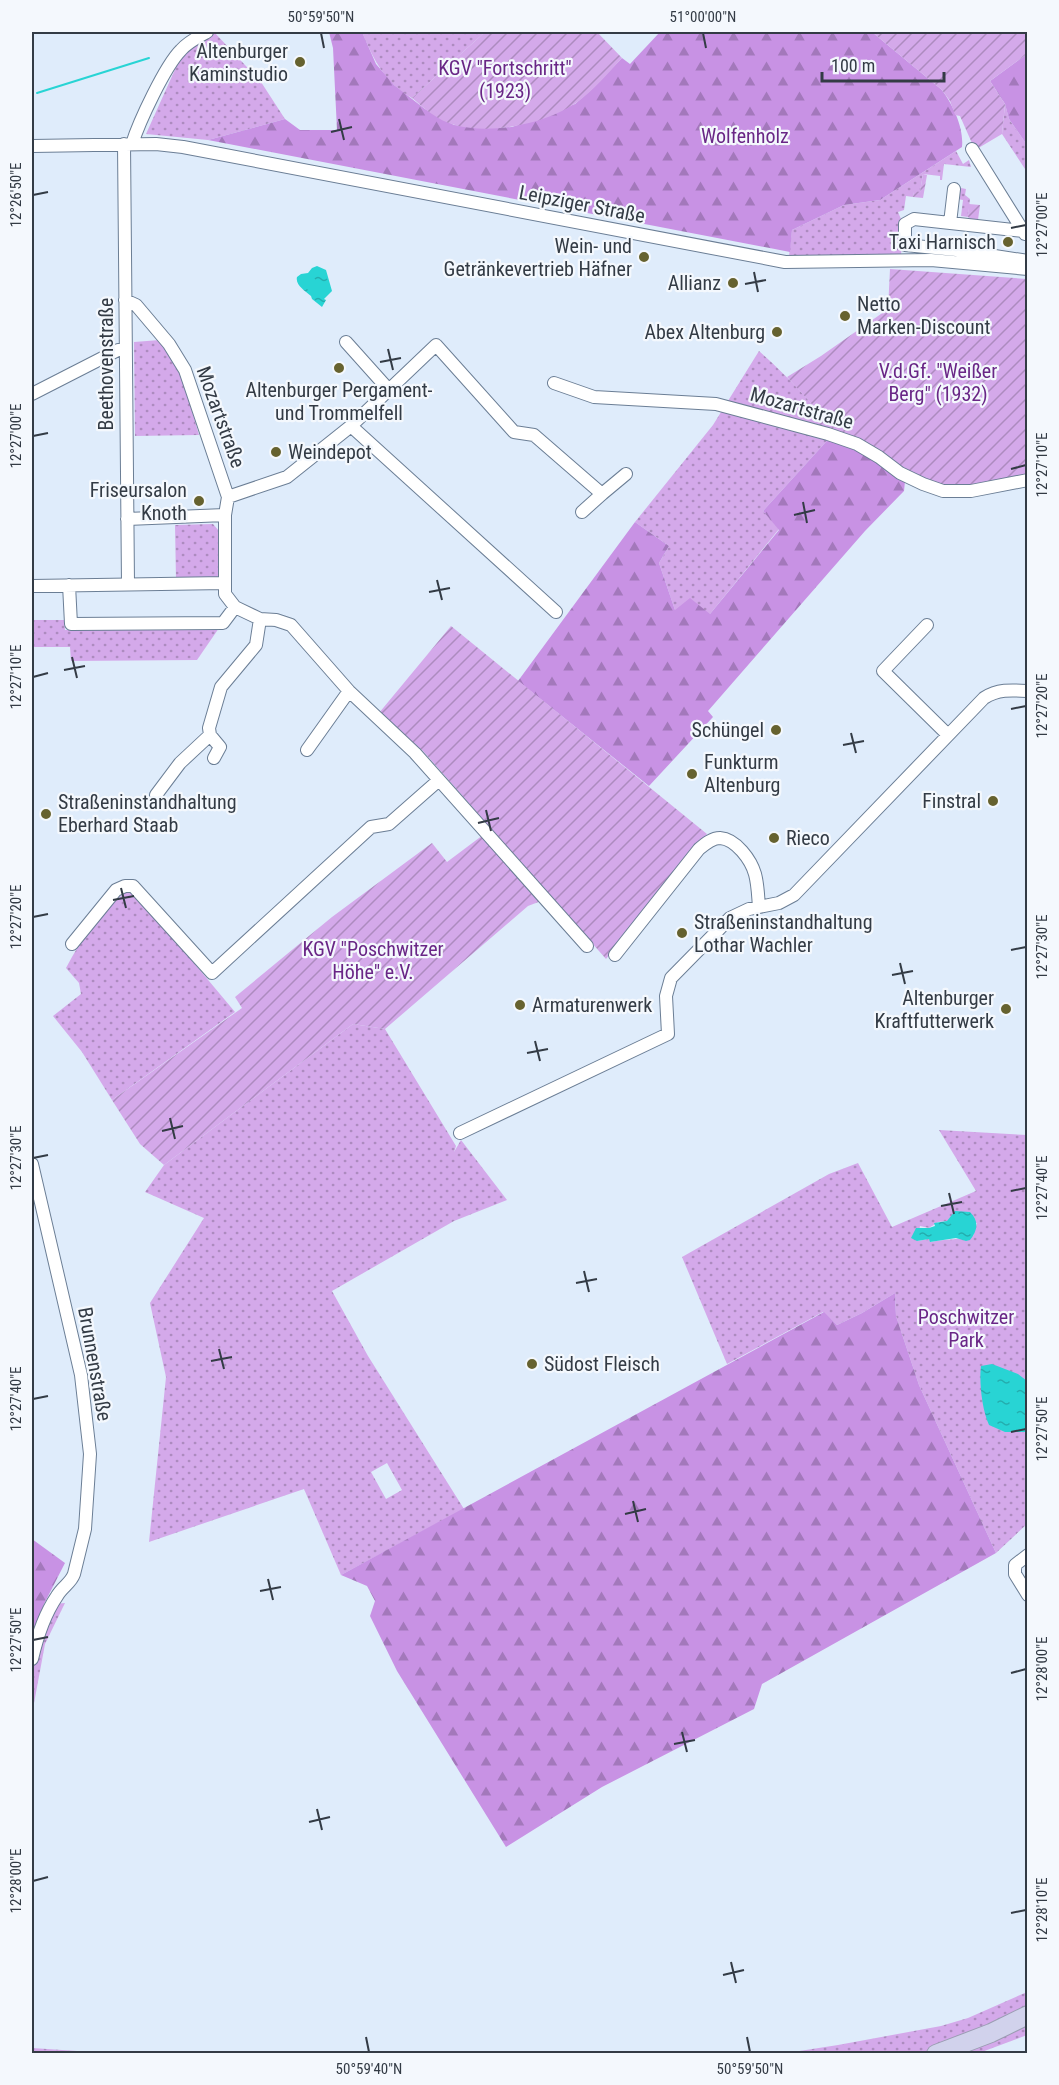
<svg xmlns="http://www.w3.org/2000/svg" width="1059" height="2085" viewBox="0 0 1059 2085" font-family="'Roboto Condensed',sans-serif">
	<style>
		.grass { fill: url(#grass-dots); fill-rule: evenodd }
		.forest { fill: url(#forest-firs) }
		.garden { fill: url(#garden-furrows) }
		.water { fill: url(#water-ripples) }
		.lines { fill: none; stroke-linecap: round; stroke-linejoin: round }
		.stream { stroke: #28d4d4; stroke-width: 2 }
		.minor-casing { stroke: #6b7e95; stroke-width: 14 }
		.highway-casing { stroke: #9a9db2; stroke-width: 20 }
		.minor { stroke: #fff; stroke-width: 12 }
		.highway { stroke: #d1d2ec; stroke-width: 18 }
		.ticks { fill: none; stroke: #333b45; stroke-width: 2 }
		.poi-dot { fill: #66622f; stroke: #f4f8fd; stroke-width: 2 }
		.labels { text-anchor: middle; stroke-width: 4.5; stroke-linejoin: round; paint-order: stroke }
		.poi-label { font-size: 20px; fill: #333b45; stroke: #f4f8fd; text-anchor: end }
		.park-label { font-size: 20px; fill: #692686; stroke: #f4f8fd }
		.street-label { font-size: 20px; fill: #333b45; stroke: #f4f8fd }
		.neatline { fill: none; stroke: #333b45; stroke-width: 2 }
		.ticks-label { font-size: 15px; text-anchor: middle; fill: #333b45 }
	</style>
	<defs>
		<pattern id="grass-dots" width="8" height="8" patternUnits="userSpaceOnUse" patternTransform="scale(1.5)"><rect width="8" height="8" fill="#d4a9ea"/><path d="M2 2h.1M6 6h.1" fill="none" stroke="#ad8bbf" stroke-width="1.8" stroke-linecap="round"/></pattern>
		<pattern id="forest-firs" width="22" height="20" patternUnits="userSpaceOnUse" patternTransform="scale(1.5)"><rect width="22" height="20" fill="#c892e4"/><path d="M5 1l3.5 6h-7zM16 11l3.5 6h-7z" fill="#a378bb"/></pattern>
		<pattern id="garden-furrows" width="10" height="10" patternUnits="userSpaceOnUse" patternTransform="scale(1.5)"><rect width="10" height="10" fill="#d4a9ea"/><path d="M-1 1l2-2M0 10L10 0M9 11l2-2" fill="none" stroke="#ad8bbf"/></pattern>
		<pattern id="water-ripples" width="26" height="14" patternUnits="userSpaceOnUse" patternTransform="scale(1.5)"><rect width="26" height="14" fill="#28d4d4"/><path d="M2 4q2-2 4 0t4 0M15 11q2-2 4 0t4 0" fill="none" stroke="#23adae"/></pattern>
	</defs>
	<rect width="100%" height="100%" fill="#dfecfb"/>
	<path class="grass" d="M212,32H214L261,82L285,119L208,140L146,134L182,54Z
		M362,32H485L412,98C384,82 374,60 362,32Z
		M1005,104L1009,119L1027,145V172L1002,134Z
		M956,151L963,164L969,160L971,167L944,164L942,180H940V176L923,174L920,192H914L913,197L906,196L904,210L898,212L901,219V242L897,243V246L902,247L901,254L789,256L792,230L844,205L880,200Z
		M961,188L966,189L965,195L970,199L968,217L961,216L963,200L957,199L958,191Z
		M160,340L183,380L199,435L135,436L134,342Z
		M759,351C787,376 813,402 834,433L763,511L779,529L710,614L675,610L659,563L669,546L635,522L713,425Z
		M213,524L219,531L220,573L216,579L176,580L175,525Z
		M32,620H64L65,630L219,628L197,660L71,661L70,647H32Z
		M127,891L136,894L235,1012L112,1100L82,1052L53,1016L81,994L79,983L66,968C81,939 101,911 127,891Z
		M353,1024L385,1029L456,1146L454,1152L461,1140L507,1200L454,1221L332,1291L368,1356L464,1509L341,1575L304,1489L149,1542L166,1377L150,1303L204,1218L145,1192L164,1165ZM387,1463L402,1490L386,1499L371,1472Z
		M939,1130L1027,1135V1524L996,1553L919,1385L896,1316L895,1293L862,1313L837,1325L823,1312L727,1364L682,1257L829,1174L858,1163L892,1227L976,1191ZM947,1221L977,1223L973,1236C959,1240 945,1239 931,1242L929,1239L917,1241L920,1226L929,1228L938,1222Z
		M65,1603L45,1644L32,1714V1670L39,1640L53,1604Z
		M1027,1992V2035L979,2053L780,2054L838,2045L941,2026L968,2018Z
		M32,2048L107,2053H32Z"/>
	<path class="forest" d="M329,32H362L376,64L394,85L425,109L454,125L491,128L512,127L575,104L592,89L622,58L630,64L660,32H872L942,90C953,105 964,128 962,147L880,200L844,205L792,230L790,252L208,140L285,119L300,130H337L333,48Z
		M1027,54V145L1009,119L1005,104L990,81Z
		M834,433L906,472L904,491L865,531L708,711L713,717L649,786L518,681L635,522L669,546L659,563L675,610L690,598L710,614L779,530L763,511Z
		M895,1293L896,1316L919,1385L996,1553L762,1684L754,1709L602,1787L506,1847L397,1671L370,1616L375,1601L367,1586L341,1575L824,1312L837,1325L862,1313Z
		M32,1539L65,1563L44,1604L32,1643Z"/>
	<path class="garden" d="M485,32H597L622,58C608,73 593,91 576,103C545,124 491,135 455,125C438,121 424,108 412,98Z
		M872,32H1027V54L990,81L1005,104L1002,134L975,150L960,116L955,115L950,101L942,90Z
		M923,174L927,175L923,198L913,197L914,191L920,192Z
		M969,204L980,205L978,220L974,222L968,217Z
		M890,269L1027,279V476L991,484L952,487L929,481L815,428L820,413L787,377L821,356L888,309Z
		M451,626L707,834L606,959L423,751L379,713Z
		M483,835L541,901L528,906L385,1029L353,1024L164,1165L140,1144L112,1100L242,1008L235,997L332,917L432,843L447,862Z"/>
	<path class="water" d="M317,266L326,270L332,291L324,299L326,300L322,307L312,299L311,296C305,291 295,285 297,277L301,274L308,273L312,268Z
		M955,1211L970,1212C979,1221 978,1230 970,1240L966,1241L956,1238L930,1242L929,1239L917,1241L911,1238L916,1228H929L935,1226L934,1223L947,1221Z
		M992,1364L1018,1374L1027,1381V1429L1025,1432H1005L989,1425C982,1410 979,1382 981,1366Z"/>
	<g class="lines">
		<path class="stream" d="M37,93L149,58"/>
		<g class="minor-casing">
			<path id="minor" d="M124,144L128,584
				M132,144C139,122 165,66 181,50C188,42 198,37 207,32
				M32,146L156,144L183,147L785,262L931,260L1028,269
				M972,149L1025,234
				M950,223L954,189
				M1023,231L914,219L905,224V245L956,250L1028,261
				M125,300L136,305L169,344L185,370L228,497L225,515V594L235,607L260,619L276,620L291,625L349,691L415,753L587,946
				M346,342L389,390
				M554,383L594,397L716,404L828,434L857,444L879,457L900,473L923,484L943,491H971L1028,480
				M32,394L118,350H126
				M351,426L556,612
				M228,497L287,477L351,426L436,345L514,432L534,435L602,494L626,474
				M582,512L602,494
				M127,519L225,515
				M69,585L71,624L223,623L235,607
				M32,586L225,583
				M927,625L883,671L948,735
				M307,750L349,691
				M214,758L220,747L210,735L209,728L221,687L256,645L260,619
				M156,795L180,763L210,735
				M72,944L116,890L125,886H133L212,973L371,827L389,824L439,780
				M615,955L699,849C705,844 712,838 720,838C736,839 751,860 755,874C758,885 758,896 759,907
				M460,1133L668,1034L666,996L671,978L730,918L749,909L779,903L794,895L984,698C998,689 1011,690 1028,691
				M32,1164L81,1375L90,1454L85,1529L74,1574C71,1583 62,1587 57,1596C44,1615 37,1637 32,1659
				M1028,1555L1015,1565V1574L1028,1595"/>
		</g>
		<g class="highway-casing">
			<path id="highway" d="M936,2054L991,2033L1028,2015"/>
		</g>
		<use href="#minor" class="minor"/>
		<use href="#highway" class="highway"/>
	</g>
	<path class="ticks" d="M321,33L324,48M703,33L706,48M339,119L344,140M331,132L352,127M33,195L48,192M1011,228L1026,225M754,272L758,292M745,284L766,280M388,349L393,370M380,362L401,358M33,436L48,433M1011,469L1026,465M803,502L807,523M794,515L815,510M437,580L442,600M429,592L450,588M72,657L77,678M64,670L85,666M33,677L48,673M1011,709L1026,706M851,733L856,753M843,745L864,741M486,810L491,831M478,823L499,818M121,888L126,908M113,900L134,896M33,917L48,914M1011,950L1026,947M900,963L905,984M892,975L913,971M535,1041L540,1061M527,1053L548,1049M170,1118L175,1139M162,1131L183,1126M33,1158L48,1155M1011,1191L1026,1188M949,1193L954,1214M941,1206L962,1202M584,1271L589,1292M576,1283L597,1279M219,1349L224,1369M211,1361L232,1357M33,1399L48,1396M1011,1432L1026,1429M633,1501L638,1522M625,1514L646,1509M268,1579L273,1600M260,1591L281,1587M33,1640L48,1637M1011,1673L1026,1669M682,1732L687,1752M674,1744L695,1740M317,1809L322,1830M309,1822L330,1817M33,1881L48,1877M1011,1913L1026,1910M731,1962L736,1983M723,1975L744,1970M366,2037L369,2052M747,2037L750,2052"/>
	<g class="poi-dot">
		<circle cx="300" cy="62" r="6"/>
		<circle cx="1008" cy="242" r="6"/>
		<circle cx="644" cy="257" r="6"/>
		<circle cx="733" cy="283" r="6"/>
		<circle cx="845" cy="316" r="6"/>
		<circle cx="777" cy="332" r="6"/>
		<circle cx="339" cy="368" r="6"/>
		<circle cx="276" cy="452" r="6"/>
		<circle cx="199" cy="501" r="6"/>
		<circle cx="776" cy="730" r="6"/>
		<circle cx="692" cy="774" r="6"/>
		<circle cx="993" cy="801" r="6"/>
		<circle cx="46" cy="814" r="6"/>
		<circle cx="774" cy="838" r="6"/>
		<circle cx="682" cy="933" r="6"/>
		<circle cx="520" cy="1005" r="6"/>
		<circle cx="1006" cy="1009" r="6"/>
		<circle cx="532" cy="1364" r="6"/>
	</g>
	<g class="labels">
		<g class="poi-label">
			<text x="288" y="58">Altenburger<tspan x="288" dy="23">Kaminstudio</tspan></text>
			<text x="996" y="249">Taxi Harnisch</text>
			<text x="632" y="253">Wein- und<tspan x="632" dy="23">Getränkevertrieb Häfner</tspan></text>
			<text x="721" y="290">Allianz</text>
			<text x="857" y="311" text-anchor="start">Netto<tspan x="857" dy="23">Marken-Discount</tspan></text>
			<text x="765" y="339">Abex Altenburg</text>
			<text x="339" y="397" text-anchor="middle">Altenburger Pergament-<tspan x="339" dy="23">und Trommelfell</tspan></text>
			<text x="288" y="459" text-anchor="start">Weindepot</text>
			<text x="187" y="497">Friseursalon<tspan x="187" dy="23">Knoth</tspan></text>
			<text x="764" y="737">Schüngel</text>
			<text x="704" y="769" text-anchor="start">Funkturm<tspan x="704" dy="23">Altenburg</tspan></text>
			<text x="981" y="808">Finstral</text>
			<text x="58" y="809" text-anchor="start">Straßeninstandhaltung<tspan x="58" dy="23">Eberhard Staab</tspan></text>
			<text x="786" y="845" text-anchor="start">Rieco</text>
			<text x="694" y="929" text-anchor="start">Straßeninstandhaltung<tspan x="694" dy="23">Lothar Wachler</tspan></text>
			<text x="994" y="1005">Altenburger<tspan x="994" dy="23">Kraftfutterwerk</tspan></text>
			<text x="532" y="1012" text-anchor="start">Armaturenwerk</text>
			<text x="544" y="1371" text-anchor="start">Südost Fleisch</text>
		</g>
		<g class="park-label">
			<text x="505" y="75">KGV "Fortschritt"<tspan x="505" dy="23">(1923)</tspan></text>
			<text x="745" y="143">Wolfenholz</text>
			<text x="938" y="378">V.d.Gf. "Weißer<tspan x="938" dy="23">Berg" (1932)</tspan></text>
			<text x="373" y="956">KGV "Poschwitzer<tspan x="373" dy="23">Höhe" e.V.</tspan></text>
			<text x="966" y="1324">Poschwitzer<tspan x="966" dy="23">Park</tspan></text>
		</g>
		<g class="street-label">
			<text transform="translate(582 204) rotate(11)" y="7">Leipziger Straße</text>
			<text transform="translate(106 364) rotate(-90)" y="7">Beethovenstraße</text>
			<text transform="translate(802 408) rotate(16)" y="7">Mozartstraße</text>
			<text transform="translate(221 417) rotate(70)" y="7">Mozartstraße</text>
			<text transform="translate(95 1364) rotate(80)" y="7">Brunnenstraße</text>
		</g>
	</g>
	<rect width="1059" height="2085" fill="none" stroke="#f4f8fd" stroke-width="66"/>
	<path d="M822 72v9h122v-9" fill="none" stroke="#333b45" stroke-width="3"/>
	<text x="831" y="72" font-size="18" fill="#333b45" stroke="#f4f8fd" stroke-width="4.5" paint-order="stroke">100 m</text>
	<rect x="33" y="33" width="993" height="2019" class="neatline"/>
	<g class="ticks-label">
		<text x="321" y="22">50°59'50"N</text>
		<text x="703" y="22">51°00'00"N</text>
		<text transform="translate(16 195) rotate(-90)" y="5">12°26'50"E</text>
		<text transform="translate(1042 225) rotate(-90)" y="5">12°27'00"E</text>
		<text transform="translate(16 436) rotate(-90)" y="5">12°27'00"E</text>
		<text transform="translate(1042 465) rotate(-90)" y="5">12°27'10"E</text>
		<text transform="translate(16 677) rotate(-90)" y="5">12°27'10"E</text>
		<text transform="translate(1042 706) rotate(-90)" y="5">12°27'20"E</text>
		<text transform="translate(16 917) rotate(-90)" y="5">12°27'20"E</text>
		<text transform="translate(1042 947) rotate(-90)" y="5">12°27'30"E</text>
		<text transform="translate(16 1158) rotate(-90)" y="5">12°27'30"E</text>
		<text transform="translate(1042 1188) rotate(-90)" y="5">12°27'40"E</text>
		<text transform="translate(16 1399) rotate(-90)" y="5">12°27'40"E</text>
		<text transform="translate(1042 1429) rotate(-90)" y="5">12°27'50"E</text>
		<text transform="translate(16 1640) rotate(-90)" y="5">12°27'50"E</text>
		<text transform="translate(1042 1669) rotate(-90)" y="5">12°28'00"E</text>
		<text transform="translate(16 1881) rotate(-90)" y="5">12°28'00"E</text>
		<text transform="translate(1042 1910) rotate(-90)" y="5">12°28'10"E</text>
		<text x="369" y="2074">50°59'40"N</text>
		<text x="750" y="2074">50°59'50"N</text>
	</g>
</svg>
